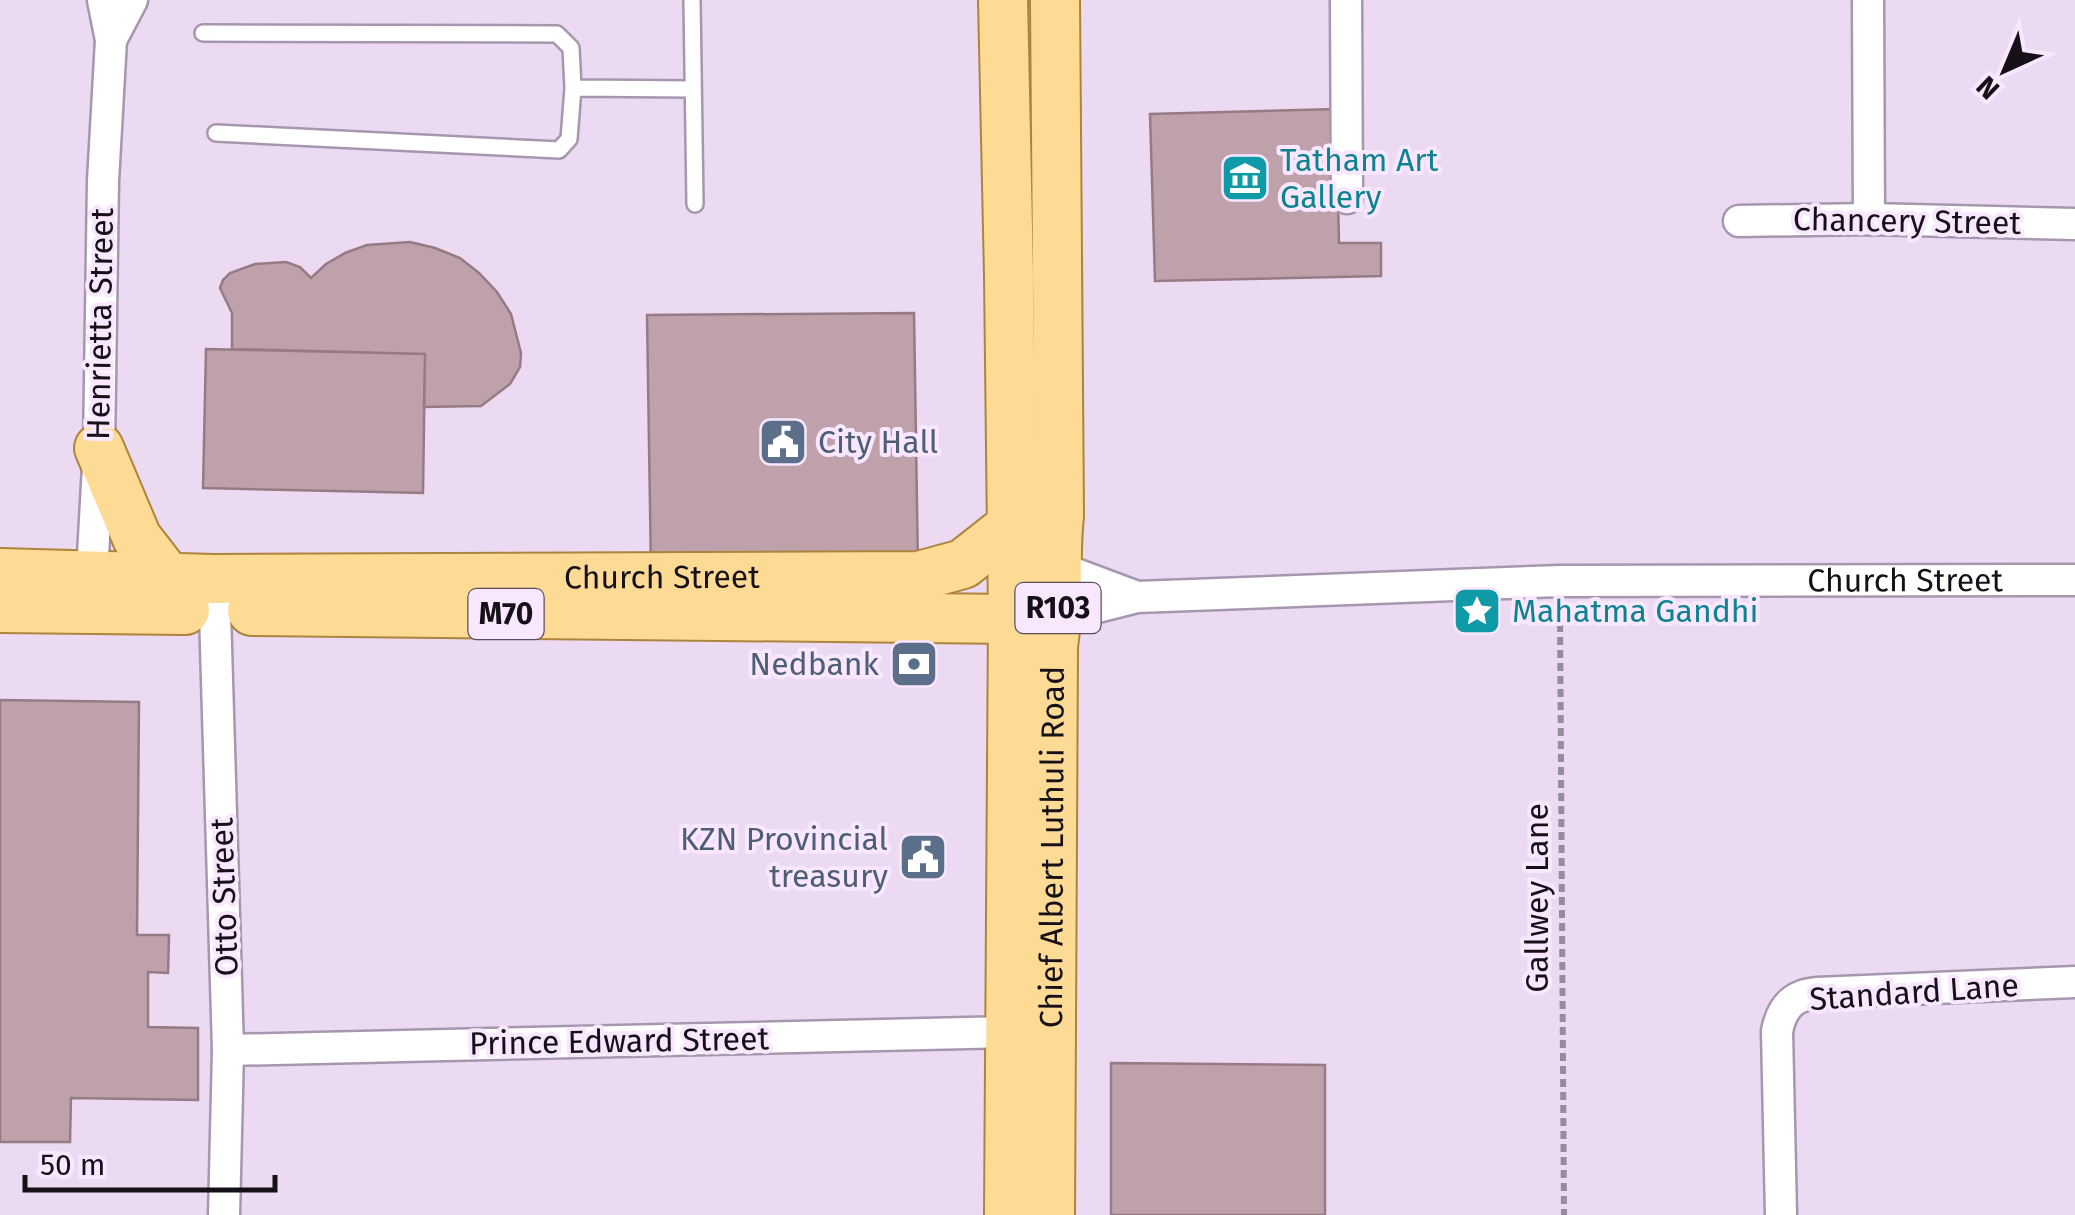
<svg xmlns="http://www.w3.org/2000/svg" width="2075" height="1215" viewBox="0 0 2075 1215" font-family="'Fira Sans',sans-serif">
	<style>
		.building { fill: #bea1aa; stroke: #977b84; stroke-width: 2.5 }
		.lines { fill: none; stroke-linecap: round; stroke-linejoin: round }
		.lane-casing { stroke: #a797ae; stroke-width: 20 }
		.street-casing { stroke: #a797ae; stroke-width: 35 }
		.primary-casing { stroke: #ad843c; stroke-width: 52 }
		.path { stroke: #988b9d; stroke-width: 6; stroke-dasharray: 8 5; stroke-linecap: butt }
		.lane { stroke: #fff; stroke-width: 15 }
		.street { stroke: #fff; stroke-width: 30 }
		.primary { stroke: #fedb95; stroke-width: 48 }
		.labels { text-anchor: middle; stroke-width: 8; stroke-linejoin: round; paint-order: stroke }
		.shield { fill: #f8e7ff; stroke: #5a505d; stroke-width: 2.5 }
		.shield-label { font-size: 30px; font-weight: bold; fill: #161018 }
		.culture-label { font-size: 32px; fill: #0d838f; stroke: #f8e7ff; text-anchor: start }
		.street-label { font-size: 32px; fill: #161018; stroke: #f8e7ff }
		.service-label { font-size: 32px; fill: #4e5e75; stroke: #f8e7ff; text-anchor: end }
	</style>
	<rect width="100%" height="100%" fill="#ebdaf2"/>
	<path class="building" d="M1336,109L1339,243H1381V276L1155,281L1150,114Z
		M410,242L435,248L460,258L479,273L497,292L511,314L521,353L520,367L510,384L481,406L424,407L425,354L232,349V313L220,288L223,280L230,273L255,264L286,262L300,267L311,278L326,264L345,253L367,245Z
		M914,313L918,569L651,571L647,315Z
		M206,349L425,354L423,493L203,488Z
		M0,700L139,702L137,935H169L168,973L148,972V1027L198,1028V1100L71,1098L70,1142H0Z
		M1111,1063L1325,1065V1215H1111Z"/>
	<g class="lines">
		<g class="lane-casing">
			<path id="lane" d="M692,0L695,204
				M203,33L557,34L571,48L573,88
				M216,133L559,150L569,139L573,88L693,89"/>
		</g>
		<g class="street-casing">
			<g id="street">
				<path d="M1346,0L1347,198"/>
				<path d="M1868,0L1869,219"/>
				<path d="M111,40L132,0"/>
				<path d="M1739,221L1869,219L2075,224"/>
				<path d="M1057,567L1137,597"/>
				<path d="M214,579L228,1050L224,1215"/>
				<path d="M91,591L99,448L103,181L111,40L103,0"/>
				<path id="s1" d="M1058,617L1137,597L1560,581L2075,580"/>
				<path d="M228,1050L1011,1032"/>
				<path d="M1781,1215L1777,1031C1782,1007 1793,995 1817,993L2075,982"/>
			</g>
		</g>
		<g class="primary-casing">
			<g id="primary">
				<path d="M1003,0L1009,275L1013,619L1009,1215"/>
				<path d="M99,448L137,538L168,578"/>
				<path id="s2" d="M0,573L214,579L919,576L963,564L1010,527"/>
				<path d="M0,608L185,610"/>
				<path d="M252,611L1013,619"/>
				<path id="s3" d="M1050,1215L1053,646C1060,602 1054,559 1059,516L1055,0"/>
			</g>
		</g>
		<path class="path" d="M1560,611L1564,1215"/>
		<use href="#lane" class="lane"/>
		<use href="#street" class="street"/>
		<use href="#primary" class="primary"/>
	</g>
	<defs>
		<g id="museum-square" transform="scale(2.5)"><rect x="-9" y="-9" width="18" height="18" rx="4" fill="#0f9aa8" stroke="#f8e7ff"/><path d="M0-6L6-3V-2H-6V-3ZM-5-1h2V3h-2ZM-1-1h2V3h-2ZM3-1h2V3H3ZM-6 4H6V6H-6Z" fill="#fff"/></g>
		<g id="civic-square" transform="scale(2.5)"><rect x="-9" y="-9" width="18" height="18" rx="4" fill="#5c6f8a" stroke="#f8e7ff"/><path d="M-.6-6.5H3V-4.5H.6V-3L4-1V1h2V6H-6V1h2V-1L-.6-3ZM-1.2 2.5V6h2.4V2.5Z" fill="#fff"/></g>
		<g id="sight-square" transform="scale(2.5)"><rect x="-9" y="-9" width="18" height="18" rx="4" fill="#0f9aa8" stroke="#f8e7ff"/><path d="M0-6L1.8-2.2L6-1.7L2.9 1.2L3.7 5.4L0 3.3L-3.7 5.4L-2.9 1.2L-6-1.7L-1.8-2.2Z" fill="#fff"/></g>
		<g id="bank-square" transform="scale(2.5)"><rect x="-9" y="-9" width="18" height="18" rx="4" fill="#5c6f8a" stroke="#f8e7ff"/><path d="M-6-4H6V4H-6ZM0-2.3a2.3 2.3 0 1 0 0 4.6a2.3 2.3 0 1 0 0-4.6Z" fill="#fff"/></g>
	</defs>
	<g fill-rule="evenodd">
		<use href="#museum-square" x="1245" y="178"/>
		<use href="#civic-square" x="783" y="442"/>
		<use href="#sight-square" x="1477" y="611"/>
		<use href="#bank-square" x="914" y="664"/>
		<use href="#civic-square" x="923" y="857"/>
	</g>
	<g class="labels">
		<g class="shield">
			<rect x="1015.5" y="583" width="85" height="50" rx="8"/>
			<rect x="468.5" y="589" width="75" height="50" rx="8"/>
		</g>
		<g class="shield-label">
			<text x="1058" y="618">R103</text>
			<text x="506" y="624">M70</text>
		</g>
		<g class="culture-label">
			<text x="1280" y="171">Tatham Art<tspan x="1280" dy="37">Gallery</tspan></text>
			<text x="1512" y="622">Mahatma Gandhi</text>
		</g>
		<g class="street-label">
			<text transform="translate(1907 221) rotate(1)" y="11">Chancery Street</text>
			<text transform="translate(100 324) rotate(-89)" y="11">Henrietta Street</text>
			<text dy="11" stroke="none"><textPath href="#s2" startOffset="662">Church Street</textPath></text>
			<text dy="11" stroke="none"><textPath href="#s1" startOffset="850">Church Street</textPath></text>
			<text dy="11" stroke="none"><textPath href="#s3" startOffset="368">Chief Albert Luthuli Road</textPath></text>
			<text transform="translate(224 897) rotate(-92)" y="11">Otto Street</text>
			<text transform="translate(1537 898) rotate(-90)" y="11">Gallwey Lane</text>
			<text transform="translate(1914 992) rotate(-4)" y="11">Standard Lane</text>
			<text transform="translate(619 1041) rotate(-1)" y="11">Prince Edward Street</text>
		</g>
		<g class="service-label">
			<text x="818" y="453" text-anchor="start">City Hall</text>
			<text x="879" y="675">Nedbank</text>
			<text x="888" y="850">KZN Provincial<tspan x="888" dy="37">treasury</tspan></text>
		</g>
	</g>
	<g transform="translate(2005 70) rotate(224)" stroke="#f8e7ff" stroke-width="8" paint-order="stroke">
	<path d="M0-8L18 38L0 25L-18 38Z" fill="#161018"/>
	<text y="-15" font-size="28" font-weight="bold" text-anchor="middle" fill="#161018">N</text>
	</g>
	<path d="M25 1175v15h250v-15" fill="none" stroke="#161018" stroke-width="5"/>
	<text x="40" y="1175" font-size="30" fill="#161018" stroke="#f8e7ff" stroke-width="8" paint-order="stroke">50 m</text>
</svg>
